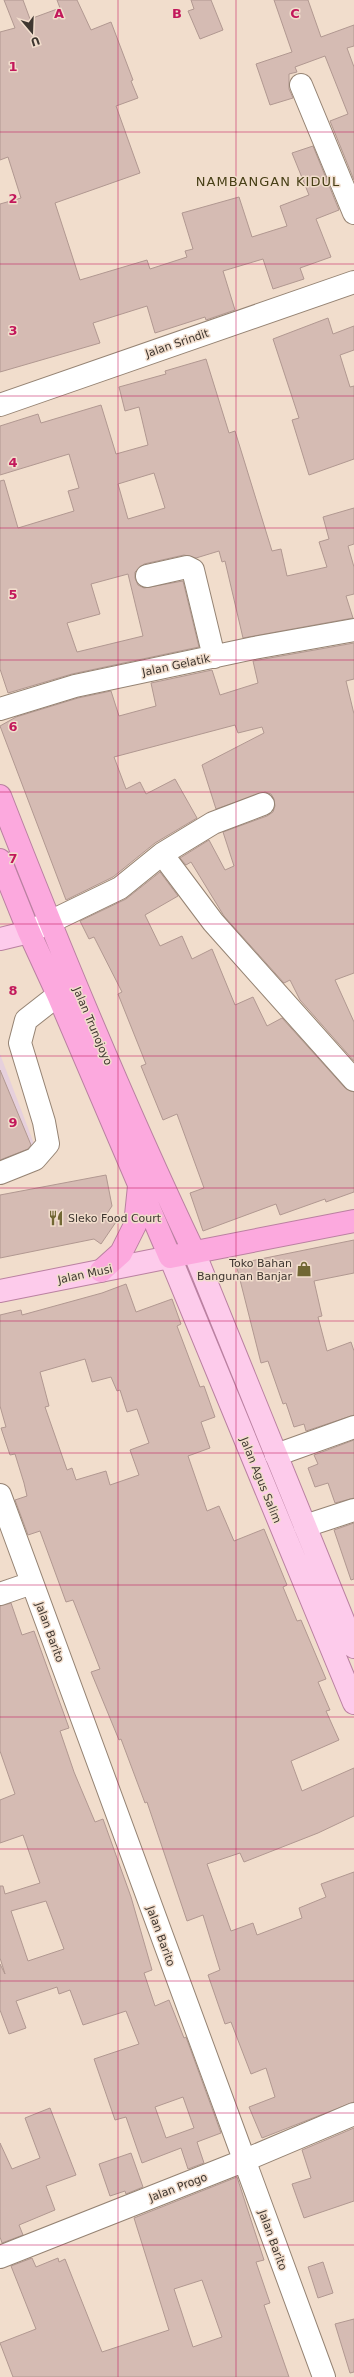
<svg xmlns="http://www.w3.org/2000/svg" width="354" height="2377" viewBox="0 0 354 2377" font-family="'DejaVu Sans',sans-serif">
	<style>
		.commercial { fill: #e6d0dc }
		.building { fill: #d5bbb3; stroke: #b19891; fill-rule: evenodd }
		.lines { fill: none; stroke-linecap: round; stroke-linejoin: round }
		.minor-casing { stroke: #958373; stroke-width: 24 }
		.major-casing { stroke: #ba81a1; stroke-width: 24 }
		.highway-casing { stroke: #ba81a1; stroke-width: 24 }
		.minor { stroke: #fff; stroke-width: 22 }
		.major { stroke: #fdcbeb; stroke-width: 22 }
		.highway { stroke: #fca9de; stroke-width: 22 }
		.grid { fill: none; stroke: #c2185b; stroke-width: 1; stroke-opacity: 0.55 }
		.labels { text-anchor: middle; stroke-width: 3; stroke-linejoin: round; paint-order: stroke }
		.street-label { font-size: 11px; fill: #3e3630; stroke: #f1ddcc }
		.poi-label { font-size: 11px; fill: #3e3630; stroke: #f1ddcc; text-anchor: start }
		.quarter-label { font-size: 13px; letter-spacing: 1px; fill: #484017; stroke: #f1ddcc }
		.grid-label { font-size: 13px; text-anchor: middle; font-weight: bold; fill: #c2185b; stroke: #f1ddcc; stroke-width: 3; stroke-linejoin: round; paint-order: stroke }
	</style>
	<rect width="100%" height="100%" fill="#f1ddcc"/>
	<path class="commercial" d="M0,1054L36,1149L0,1163Z"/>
	<path class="building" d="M4,0H23L30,19L60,8L57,0H77L91,30L111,22L133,80L131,81L138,98L116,106L140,173L55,203L80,280L147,260L150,269L187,257L185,251L193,249L182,213L239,197L252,237L287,226L280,206L309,195L292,153L313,146L339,210L316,219L331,257L300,268L304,279L273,289L263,259L223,271L235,310L206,320L205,317L155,333L147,306L93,323L100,343L0,372V204L21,198L8,157L0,160V32L15,28Z
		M191,0H211L223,30L200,39L188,11L194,9Z
		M274,0H308L321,37L354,25V46L347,48L354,67V180L330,121L348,114L325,56L295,67L297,72L289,74V89L293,98L270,105L256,64L292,52Z
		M328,318L333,334L354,326V350L340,355L350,387L354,386V459L309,475L292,420L299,418L273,339Z
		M206,359L229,433L235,431L272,551L281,549L287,576L327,567L319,542L329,539L323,517L354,508V544L348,546L354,567V594L346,596L353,618L243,638L225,561L222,562L219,551L196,558L184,555L144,564L135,572V578L138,585L144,588L183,581L199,647L72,674L8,693L0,669V481L4,480L18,528L74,511L68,491L79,488L69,454L0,475V426L38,414L41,423L101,405L116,454L148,445L139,407L125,411L119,387L166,374L165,371ZM154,473L165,508L128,519L118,484ZM128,574L143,636L77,652L67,623L100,614L91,584Z
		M354,643V679L346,681L354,714V973L335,980L354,1022V1061L300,1000L290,980L284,983L224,916L191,862L186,865L180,858L209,840L225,870L234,866L223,832L267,816L273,812L275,806L274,799L271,794L265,792L216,809L202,765L264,733L262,727L238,733L235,725L114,757L126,789L140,782L146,794L175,779L197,818L155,843L113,877L66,900L0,726L16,717L78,698L111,691L119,716L156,706L151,683L212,670L220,695L258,683L253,661Z
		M160,872L178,896L145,915L160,946L182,936L192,959L212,949L235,1005L253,997L267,1026L282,1018L345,1088L354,1092V1192L326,1202L325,1199L280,1215L276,1204L203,1231L190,1193L204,1188L177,1114L163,1120L141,1066L146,1064L118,994L122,992L94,937L89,939L80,921L126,899Z
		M0,1070L31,1145L28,1149L0,1160Z
		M106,1175L112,1206L106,1215L116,1222L101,1244L94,1239L0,1258V1195Z
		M354,1240V1273L314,1281L322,1316L318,1317L327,1351L351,1342L354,1351V1415L306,1431L304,1424L294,1427L286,1403L283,1404L268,1361L261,1363L236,1264Z
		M126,1284L136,1312L172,1299L181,1324L177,1326L200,1387L204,1386L215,1417L201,1422L210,1448L188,1456L207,1511L219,1506L234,1541L264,1529L287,1585L283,1587L297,1621L301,1620L326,1679L318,1682L330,1710L326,1711L339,1740L291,1761L302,1791L354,1768V1816L318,1833L244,1862L240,1853L207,1864L231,1931L253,1923L257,1935L302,1918L299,1908L326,1897L321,1884L354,1872V2102L262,2138L249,2107L275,2097L266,2068L251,2074L231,2022L225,2024L208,1975L220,1970L203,1915L187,1921L147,1802L145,1803L121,1739L119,1740L91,1672L100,1669L73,1600L66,1602L40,1531L28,1535L15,1500L27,1496L24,1483L15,1454L10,1455L1,1428L6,1427L0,1406V1315L21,1310L22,1315L102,1293ZM85,1359L92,1382L111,1377L117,1391L120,1390L127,1412L137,1409L149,1443L130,1450L139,1475L110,1485L106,1471L76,1480L72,1468L67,1470L45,1407L49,1406L40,1372Z
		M354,1440V1498L335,1503L328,1483L315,1487L308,1468L318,1464L314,1455Z
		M354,1523V1579L351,1580L334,1530Z
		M11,1603L22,1635L34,1631L69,1728L60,1731L74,1772L95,1822L103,1819L131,1897L152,1970L144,1973L155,2006L169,2000L184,2038L186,2037L221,2133L197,2142L204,2163L188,2169L181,2148L142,2163L126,2117L115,2120L94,2059L139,2044L126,2011L83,2025L70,1990L59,1994L57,1987L16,2001L26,2028L9,2034L0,2010V1964L5,1974L0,1958V1886H3L5,1894L40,1883L23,1835L0,1843V1800L15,1794L0,1751V1606ZM46,1901L64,1949L28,1961L11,1911ZM183,2097L194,2128L166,2138L155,2107Z
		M50,2108L76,2175L46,2186L55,2210L19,2225L23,2235L2,2243L0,2237V2143L12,2169L40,2158L25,2118Z
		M354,2128V2201L304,2218L292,2184L311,2178L302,2150Z
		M131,2153L143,2187L126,2194L125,2191L110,2196L99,2164Z
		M237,2177L264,2260L256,2262L270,2303L264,2305L289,2377H13L0,2343L36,2329L11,2266L32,2258L36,2267L58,2258L59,2262L65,2259L102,2352L169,2330L134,2218ZM202,2280L222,2337L193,2347L174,2289Z
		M323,2262L333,2293L318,2298L308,2267Z
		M354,2319V2372L350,2373L335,2324Z"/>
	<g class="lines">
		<g class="minor-casing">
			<path id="minor" d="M301,85L354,213
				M0,405L354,282
				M147,576L187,567L193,570L214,657
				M0,709L75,686L254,648L354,630
				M162,854L213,922L354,1080
				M29,932L120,888L162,854L213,823L263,804
				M0,1173L35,1159L48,1144L44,1122L20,1043L26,1020L58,995L76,988
				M276,1455L354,1427
				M0,1495L324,2377
				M305,1526L354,1510
				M0,1594L32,1583
				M0,2257L243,2161L354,2114"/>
		</g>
		<g class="major-casing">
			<path id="major" d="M0,939L29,932
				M194,1252L354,1647
				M0,1291L170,1257L354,1703"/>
		</g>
		<g class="highway-casing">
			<path id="highway" d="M0,796C60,950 123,1103 194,1252
				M0,860L29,932L58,995L170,1257L354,1221
				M101,1271L121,1253L135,1225L139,1186"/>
		</g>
		<use href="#minor" class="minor"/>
		<use href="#major" class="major"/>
		<use href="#highway" class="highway"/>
	</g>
	<path class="grid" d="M118,0V2377M236,0V2377M0,132H354M0,264H354M0,396H354M0,528H354M0,660H354M0,792H354M0,924H354M0,1056H354M0,1188H354M0,1321H354M0,1453H354M0,1585H354M0,1717H354M0,1849H354M0,1981H354M0,2113H354M0,2245H354"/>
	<defs>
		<g id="restaurant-bare" transform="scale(1.2)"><path d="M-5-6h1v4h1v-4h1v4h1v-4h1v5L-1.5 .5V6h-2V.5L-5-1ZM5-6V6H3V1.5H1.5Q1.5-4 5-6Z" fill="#716733" stroke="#f1ddcc" stroke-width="2.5" paint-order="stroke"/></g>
		<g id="shop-bare" transform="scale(1.2)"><path d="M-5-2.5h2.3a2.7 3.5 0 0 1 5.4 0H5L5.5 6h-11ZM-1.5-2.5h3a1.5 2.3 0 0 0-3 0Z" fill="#716733" stroke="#f1ddcc" stroke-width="2.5" paint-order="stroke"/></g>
	</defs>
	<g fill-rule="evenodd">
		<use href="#restaurant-bare" x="56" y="1218"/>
		<use href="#shop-bare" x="304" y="1269"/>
	</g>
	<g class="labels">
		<g class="street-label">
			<text transform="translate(177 343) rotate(-19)" y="4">Jalan Srindit</text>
			<text transform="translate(176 665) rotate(-12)" y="4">Jalan Gelatik</text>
			<text transform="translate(93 1026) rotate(67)" y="4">Jalan Trunojoyo</text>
			<text transform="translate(85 1274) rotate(-12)" y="4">Jalan Musi</text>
			<text transform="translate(261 1480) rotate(68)" y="4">Jalan Agus Salim</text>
			<text transform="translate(50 1632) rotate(70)" y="4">Jalan Barito</text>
			<text transform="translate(161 1936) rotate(70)" y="4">Jalan Barito</text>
			<text transform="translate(178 2187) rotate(-21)" y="4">Jalan Progo</text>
			<text transform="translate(273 2240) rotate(70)" y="4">Jalan Barito</text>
		</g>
		<g class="poi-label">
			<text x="68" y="1222">Sleko Food Court</text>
			<text x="292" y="1267" text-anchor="end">Toko Bahan<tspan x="292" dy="13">Bangunan Banjar</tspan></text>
		</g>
		<g class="quarter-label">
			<text x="268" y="186">NAMBANGAN KIDUL</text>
		</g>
	</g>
	<g class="grid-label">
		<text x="59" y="18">A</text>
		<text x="177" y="18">B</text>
		<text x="295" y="18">C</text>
		<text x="13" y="71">1</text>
		<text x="13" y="203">2</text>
		<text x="13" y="335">3</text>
		<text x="13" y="467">4</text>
		<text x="13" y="599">5</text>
		<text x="13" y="731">6</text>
		<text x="13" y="863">7</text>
		<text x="13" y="995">8</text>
		<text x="13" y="1127">9</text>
	</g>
	<g transform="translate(32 32) rotate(161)" stroke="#f1ddcc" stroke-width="3" paint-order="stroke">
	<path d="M0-3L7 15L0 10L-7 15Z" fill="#3e3630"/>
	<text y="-6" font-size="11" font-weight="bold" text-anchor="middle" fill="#3e3630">U</text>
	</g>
</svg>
